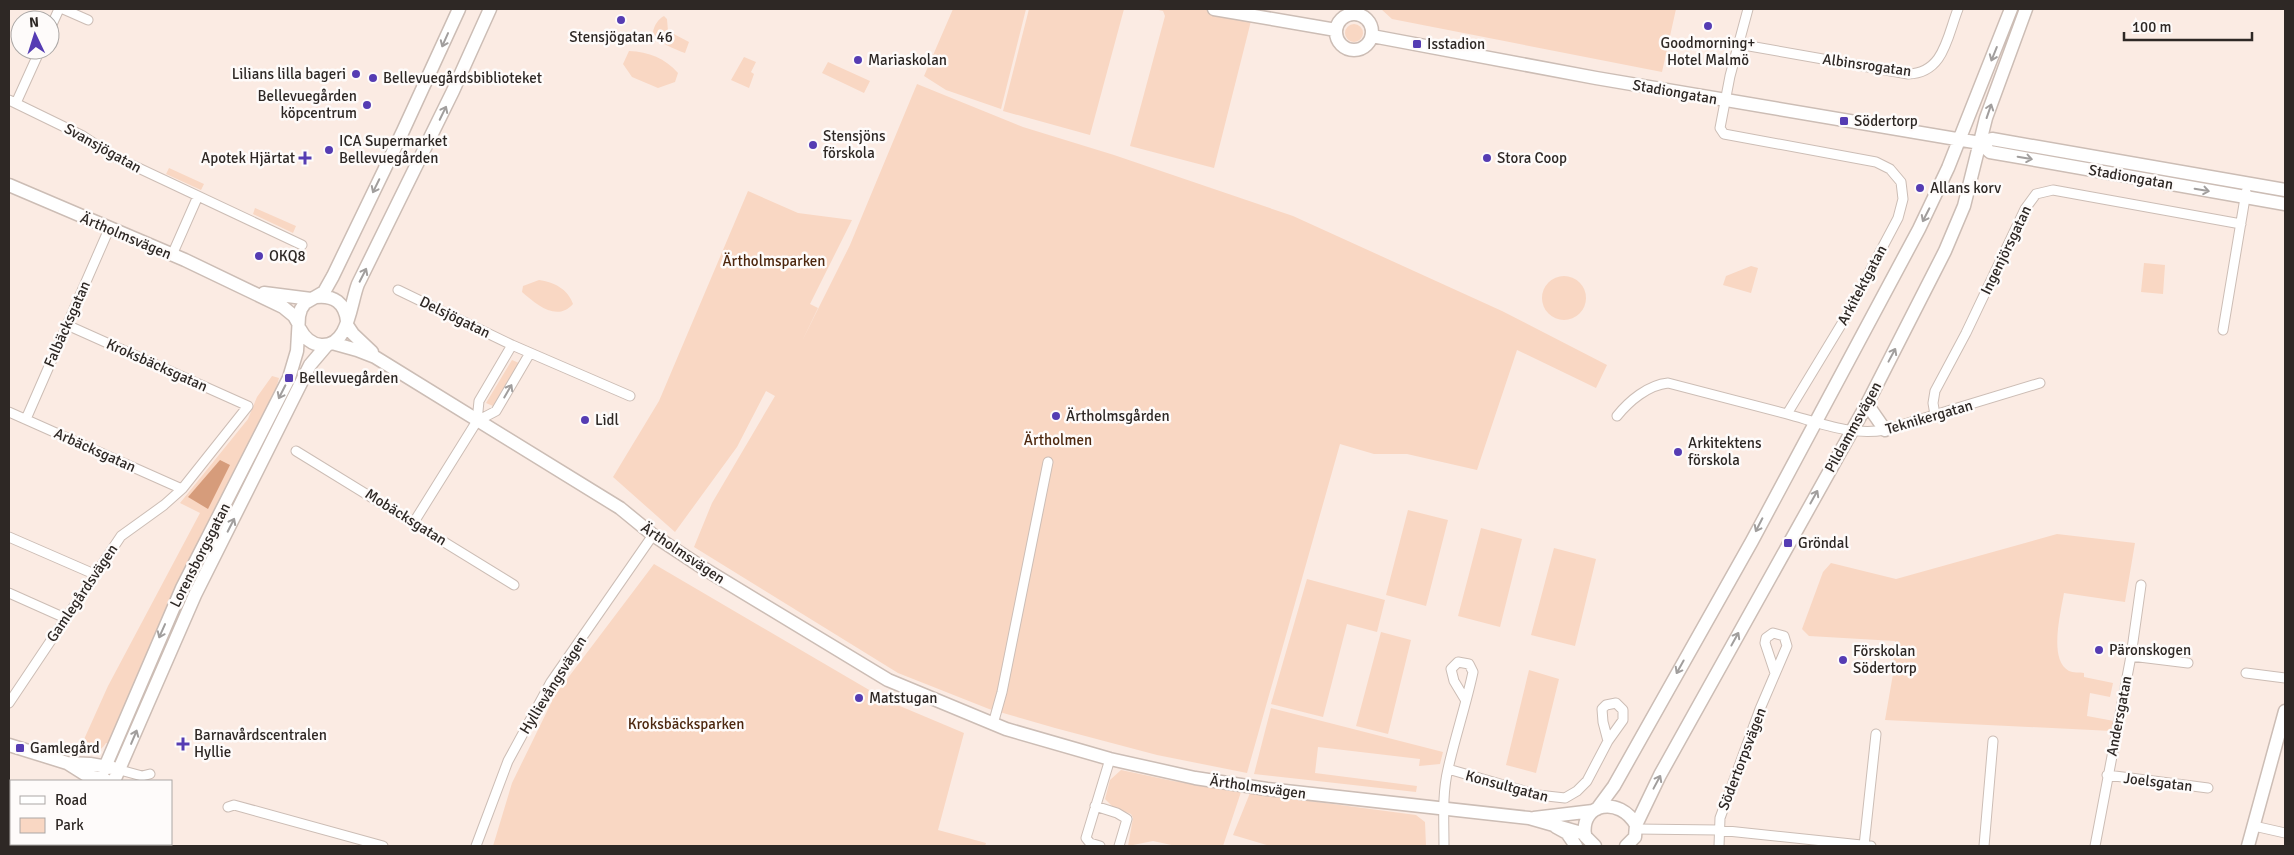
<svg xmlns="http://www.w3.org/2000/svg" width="2294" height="855" viewBox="0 0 2294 855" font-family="Signika,sans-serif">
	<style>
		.green { fill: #f9d7c3 }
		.water { fill: #d69c7b }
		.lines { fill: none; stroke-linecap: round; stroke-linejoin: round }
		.street-casing { stroke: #ccbdb5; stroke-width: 11 }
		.secondary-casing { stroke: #ccbdb5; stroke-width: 15 }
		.street { stroke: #fff; stroke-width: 9 }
		.secondary { stroke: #fff; stroke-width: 12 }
		.oneway { stroke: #a19e9d }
		.poi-dot { fill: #553cb3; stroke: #fefbfa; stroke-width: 2 }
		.labels { text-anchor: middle; stroke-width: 5; stroke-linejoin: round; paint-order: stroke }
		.poi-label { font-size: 15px; fill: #2e2825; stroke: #fefbfa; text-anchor: start }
		.street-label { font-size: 15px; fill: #2e2825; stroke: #fefbfa }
		.park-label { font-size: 15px; fill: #4d270e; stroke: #fefbfa }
	</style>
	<rect width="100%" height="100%" fill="#fbebe3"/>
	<path class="green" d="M953,9H1026L1001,109L946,90L924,76Z
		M1029,9H1124L1090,135L1003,111Z
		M1154,9H1254L1214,168L1130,146L1165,16L1163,11Z
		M1381,9H1676L1662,72L1392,19Z
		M664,16L667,19L668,31L689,42L685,53C674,49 658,43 653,32C654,26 658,19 664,16Z
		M1345 33a9 9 0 1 1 18 0a9 9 0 1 1-18 0Z
		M629,51C649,52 665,58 678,73L675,82L658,88L632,77L623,64Z
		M744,57L756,62L751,72L754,74L749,88L731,80Z
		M828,62L870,81L864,93L822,73Z
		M917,84L1023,127L1114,155L1293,216L1502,311L1607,365L1596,388L1517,350L1477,470L1407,454H1374L1340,444L1247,773L1157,755L1055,728L989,709L898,673L694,547L712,503L775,396L766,391L737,447L675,532L613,477L659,401L748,191L798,213L852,220L810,304L818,308L802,341L850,245Z
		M169,168L204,184L201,190L166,174Z
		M255,208L296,226L293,233L253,214Z
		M2144,263L2165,265L2163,294L2141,292Z
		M1751,266L1758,268L1751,293L1723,285L1726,276Z
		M1542 298a22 22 0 1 1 44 0a22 22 0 1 1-44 0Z
		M539,280C554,282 568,289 573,304C557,322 537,305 522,292L523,286Z
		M512,360L519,363L493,406L486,403Z
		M272,376L279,378L274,396L110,744L106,743C97,756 88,756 74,752L81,746L108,686L200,513L180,503L248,419L257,397Z
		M1408,510L1448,520L1426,606L1386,595Z
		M1481,528L1522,539L1500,627L1458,616Z
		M2057,534L2135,543L2125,602L2064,593C2061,612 2048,660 2069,671C2073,673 2080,672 2084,673V677L2113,683L2110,697L2090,693L2087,716L2114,721L2112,731L1885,720L1893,674L1895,641L1809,636L1802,629L1823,572L1831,563L1896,579Z
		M1554,548L1596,559L1575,646L1531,635Z
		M654,564L888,701L964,733L938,830L986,843L985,846H493L512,783L555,695Z
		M1307,579L1385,600L1377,632L1347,624L1323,717L1271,704Z
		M1381,632L1411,640L1388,734L1356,726Z
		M1529,670L1559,679L1536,773L1506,765Z
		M1271,708L1443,752L1440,764L1419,766L1420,759L1318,747L1315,773L1417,786L1416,792L1254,774Z
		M1121,770L1173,781L1241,792L1223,846H1176L1153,841L1128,846L1133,818L1131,814L1113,807L1105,799L1110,780Z
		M1250,793L1416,815L1425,822L1426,846H1270L1233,835Z"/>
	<path class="water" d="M220,460L230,465L208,509L188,497Z"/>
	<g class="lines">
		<g class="street-casing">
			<path id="street" d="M63,9L88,20
				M1356,14L1358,9
				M50,29L59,9
				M1738,44L1908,74C1944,73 1947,37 1958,9
				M9,100L83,136L113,156L302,245
				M16,103L40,50
				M172,255L198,196
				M398,290L512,345L630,396
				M2223,330L2246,192
				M9,412L182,489
				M1787,414C1820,423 1851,436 1885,430L2040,383
				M1935,415L1933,403L1935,391L1966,333L2025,209L2036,194L2053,190L2241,224
				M1617,416C1629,401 1648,385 1668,383L1787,414L1844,320L1898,218L1903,199L1901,182L1890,169L1876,162L1724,134L1720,128L1730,76L1748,9
				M26,419L109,229
				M477,421L496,411L530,353
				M296,451L514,585
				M414,522L477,421L479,401L512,345
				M9,537L94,574
				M9,593L65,618
				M2131,656L2188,663
				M2246,673L2285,678
				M9,703L121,536L164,505L182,489L248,406L67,325
				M993,724L1002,692L1048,462
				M1448,769L1538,795L1565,798L1577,791L1587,781L1608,741L1603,722L1602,709L1606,705L1616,703L1623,710V720L1608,741
				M120,770L142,776L150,774
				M2107,775L2208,788
				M1095,806L1117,813L1127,819L1119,846
				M228,807L234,805L383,846
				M2254,826L2285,833
				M1636,829L1718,830L1871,846
				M476,846L508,761L551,682L653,535
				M1100,846L1090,843L1086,838L1110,759
				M1444,846C1444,821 1442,794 1448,769C1455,737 1466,705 1473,672L1469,664L1458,662L1451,669L1454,681L1466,701
				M1719,846L1720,818L1760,709L1787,646L1784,636L1773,633L1766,638L1765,643L1775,673
				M1864,846L1876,734
				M1984,846L1993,741
				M2095,846L2131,656L2141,585"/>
		</g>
		<g class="secondary-casing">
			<path id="secondary" d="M1214,9L1336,30
				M1336 32a18 18 0 1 1 36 0a18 18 0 1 1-36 0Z
				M1372,36L1596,78L1980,143L1992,139L2285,190
				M1980,143L1990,152L2285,204
				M9,185L185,260L283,307L294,316L298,323
				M264,293L311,299
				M316,297C334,295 345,303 347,321
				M347,325L353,334L372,352
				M300,329C304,337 311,344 321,345C349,347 350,304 358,284L453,91L490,9
				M332,343L357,350L375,357L620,508L653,535L703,568L888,680L1006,729L1110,759L1195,778L1267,789L1529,818L1585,834
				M1867,404L1885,430
				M9,745L67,763L90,764L113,768
				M67,763L86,775L108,781
				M99,781L182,588L289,378L297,351L299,316L301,309L305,303L324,292L333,276L403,131L459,9
				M114,781L195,595L310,365L327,345
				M1597,809L1614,786L1752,541L1919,229L1948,168L2011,9
				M1534,818L1593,811
				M1636,825L1660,775L1867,404L1945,251L1964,206L1986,118L2026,9
				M1556,827L1567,833L1576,846
				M73,846L74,844
				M88,846L89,844
				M1595,846L1585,836C1580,802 1620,796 1636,825L1635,837L1626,846
				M2248,846L2285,711"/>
		</g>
		<use href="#street" class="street"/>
		<use href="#secondary" class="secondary"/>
	</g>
	<defs><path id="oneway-shaft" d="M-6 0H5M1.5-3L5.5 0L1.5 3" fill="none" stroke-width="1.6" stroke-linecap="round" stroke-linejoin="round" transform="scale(1.25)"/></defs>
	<g class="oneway">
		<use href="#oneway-shaft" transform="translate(445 40) rotate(114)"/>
		<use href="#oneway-shaft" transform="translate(1994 54) rotate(112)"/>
		<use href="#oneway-shaft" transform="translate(1989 111) rotate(-71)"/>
		<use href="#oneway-shaft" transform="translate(443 113) rotate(-64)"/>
		<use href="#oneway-shaft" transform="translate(2025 158) rotate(10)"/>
		<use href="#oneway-shaft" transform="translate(376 186) rotate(116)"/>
		<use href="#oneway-shaft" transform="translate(2202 190) rotate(10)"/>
		<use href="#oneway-shaft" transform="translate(1926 215) rotate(117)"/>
		<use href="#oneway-shaft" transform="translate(363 275) rotate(-63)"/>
		<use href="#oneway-shaft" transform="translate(1892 355) rotate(-62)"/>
		<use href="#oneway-shaft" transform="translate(508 391) rotate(-60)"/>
		<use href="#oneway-shaft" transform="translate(282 392) rotate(117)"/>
		<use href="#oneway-shaft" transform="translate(1814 497) rotate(-61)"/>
		<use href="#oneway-shaft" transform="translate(231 525) rotate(-63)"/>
		<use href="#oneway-shaft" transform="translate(1759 525) rotate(117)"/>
		<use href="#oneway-shaft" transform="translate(162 631) rotate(114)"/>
		<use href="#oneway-shaft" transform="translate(1735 639) rotate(-61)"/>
		<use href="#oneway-shaft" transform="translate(1680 667) rotate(119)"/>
		<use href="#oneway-shaft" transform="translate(134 737) rotate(-67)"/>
		<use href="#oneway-shaft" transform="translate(1657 782) rotate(-62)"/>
	</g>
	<g class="poi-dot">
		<circle cx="621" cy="20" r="5"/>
		<circle cx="1708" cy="26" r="5"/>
		<rect x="1412" y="39" width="10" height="10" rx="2.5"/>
		<circle cx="858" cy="60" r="5"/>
		<circle cx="356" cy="74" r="5"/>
		<circle cx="373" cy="78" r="5"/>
		<circle cx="367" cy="105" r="5"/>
		<rect x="1839" y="116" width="10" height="10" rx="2.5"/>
		<circle cx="813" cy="145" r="5"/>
		<circle cx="329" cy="150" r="5"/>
		<path d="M302.5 150.5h5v5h5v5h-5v5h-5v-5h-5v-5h5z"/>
		<circle cx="1487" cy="158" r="5"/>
		<circle cx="1920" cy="188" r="5"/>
		<circle cx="259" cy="256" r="5"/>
		<rect x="284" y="373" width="10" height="10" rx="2.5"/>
		<circle cx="1056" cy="416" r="5"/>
		<circle cx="585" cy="420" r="5"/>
		<circle cx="1678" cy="452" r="5"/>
		<rect x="1783" y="538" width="10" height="10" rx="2.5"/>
		<circle cx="2099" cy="650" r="5"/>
		<circle cx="1843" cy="660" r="5"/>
		<circle cx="859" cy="698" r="5"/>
		<path d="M180.5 736.5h5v5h5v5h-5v5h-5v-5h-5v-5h5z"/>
		<rect x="15" y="743" width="10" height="10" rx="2.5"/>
	</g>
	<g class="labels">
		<g class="poi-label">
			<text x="621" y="42" text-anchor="middle">Stensjögatan 46</text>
			<text x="1708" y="48" text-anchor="middle">Goodmorning+<tspan x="1708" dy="17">Hotel Malmö</tspan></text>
			<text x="1427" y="49">Isstadion</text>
			<text x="868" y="65">Mariaskolan</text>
			<text x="346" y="79" text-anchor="end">Lilians lilla bageri</text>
			<text x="383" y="83">Bellevuegårdsbiblioteket</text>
			<text x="357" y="101" text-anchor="end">Bellevuegården<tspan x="357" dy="17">köpcentrum</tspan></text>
			<text x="1854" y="126">Södertorp</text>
			<text x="823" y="141">Stensjöns<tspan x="823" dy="17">förskola</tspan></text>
			<text x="339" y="146">ICA Supermarket<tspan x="339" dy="17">Bellevuegården</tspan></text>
			<text x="295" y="163" text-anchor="end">Apotek Hjärtat</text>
			<text x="1497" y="163">Stora Coop</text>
			<text x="1930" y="193">Allans korv</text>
			<text x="269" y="261">OKQ8</text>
			<text x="299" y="383">Bellevuegården</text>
			<text x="1066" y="421">Ärtholmsgården</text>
			<text x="595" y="425">Lidl</text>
			<text x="1688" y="448">Arkitektens<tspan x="1688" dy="17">förskola</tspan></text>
			<text x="1798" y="548">Gröndal</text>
			<text x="2109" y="655">Päronskogen</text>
			<text x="1853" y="656">Förskolan<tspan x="1853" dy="17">Södertorp</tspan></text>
			<text x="869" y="703">Matstugan</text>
			<text x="194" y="740">Barnavårdscentralen<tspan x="194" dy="17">Hyllie</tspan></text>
			<text x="30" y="753">Gamlegård</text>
		</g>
		<g class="street-label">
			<text transform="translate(1867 65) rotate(8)" y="5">Albinsrogatan</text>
			<text transform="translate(1675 92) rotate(10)" y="5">Stadiongatan</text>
			<text transform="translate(103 148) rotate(29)" y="5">Svansjögatan</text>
			<text transform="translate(2131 177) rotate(10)" y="5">Stadiongatan</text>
			<text transform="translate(126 236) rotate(23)" y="5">Ärtholmsvägen</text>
			<text transform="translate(2006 250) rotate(-64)" y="5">Ingenjörsgatan</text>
			<text transform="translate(1862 285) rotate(-62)" y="5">Arkitektgatan</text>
			<text transform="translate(455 317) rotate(26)" y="5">Delsjögatan</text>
			<text transform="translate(67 324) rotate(-66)" y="5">Falbäcksgatan</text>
			<text transform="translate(157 365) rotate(24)" y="5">Kroksbäcksgatan</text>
			<text transform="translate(1929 417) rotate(-16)" y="5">Teknikergatan</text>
			<text transform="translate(1853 427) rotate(-61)" y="5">Pildammsvägen</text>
			<text transform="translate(95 450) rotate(24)" y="5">Arbäcksgatan</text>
			<text transform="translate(406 517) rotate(32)" y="5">Mobäcksgatan</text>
			<text transform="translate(683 553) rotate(34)" y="5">Ärtholmsvägen</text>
			<text transform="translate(200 555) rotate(-63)" y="5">Lorensborgsgatan</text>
			<text transform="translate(82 593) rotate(-56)" y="5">Gamlegårdsvägen</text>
			<text transform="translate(553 685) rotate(-58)" y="5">Hyllievångsvägen</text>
			<text transform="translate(2119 716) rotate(-79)" y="5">Andersgatan</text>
			<text transform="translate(1742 759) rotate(-69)" y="5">Södertorpsvägen</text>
			<text transform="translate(2158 782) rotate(7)" y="5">Joelsgatan</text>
			<text transform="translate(1507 786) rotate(15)" y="5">Konsultgatan</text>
			<text transform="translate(1258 787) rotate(8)" y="5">Ärtholmsvägen</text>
		</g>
		<g class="park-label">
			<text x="774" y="266">Ärtholmsparken</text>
			<text x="1058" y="445">Ärtholmen</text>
			<text x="686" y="729">Kroksbäcksparken</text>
		</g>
	</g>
	<rect width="2294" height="855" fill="none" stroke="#2e2825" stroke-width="20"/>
	<rect x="10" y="780" width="162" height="65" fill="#fefbfa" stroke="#aba7a5"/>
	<rect x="20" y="796" width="25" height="8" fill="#ffffff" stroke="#aba7a5"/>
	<text x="55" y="805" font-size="15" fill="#2e2825">Road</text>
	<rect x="20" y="818" width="25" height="15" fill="#f9d7c3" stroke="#aba7a5"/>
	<text x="55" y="830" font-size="15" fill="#2e2825">Park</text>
	<g transform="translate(35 35) rotate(356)"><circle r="24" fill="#fefbfa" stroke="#aba7a5"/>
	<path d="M0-4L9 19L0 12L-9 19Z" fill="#553cb3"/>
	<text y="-8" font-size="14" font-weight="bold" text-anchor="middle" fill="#2e2825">N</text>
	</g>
	<path d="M2124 32v8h128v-8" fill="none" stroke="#2e2825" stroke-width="2.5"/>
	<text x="2132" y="32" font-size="15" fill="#2e2825" stroke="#fefbfa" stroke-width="4" paint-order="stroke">100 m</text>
</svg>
